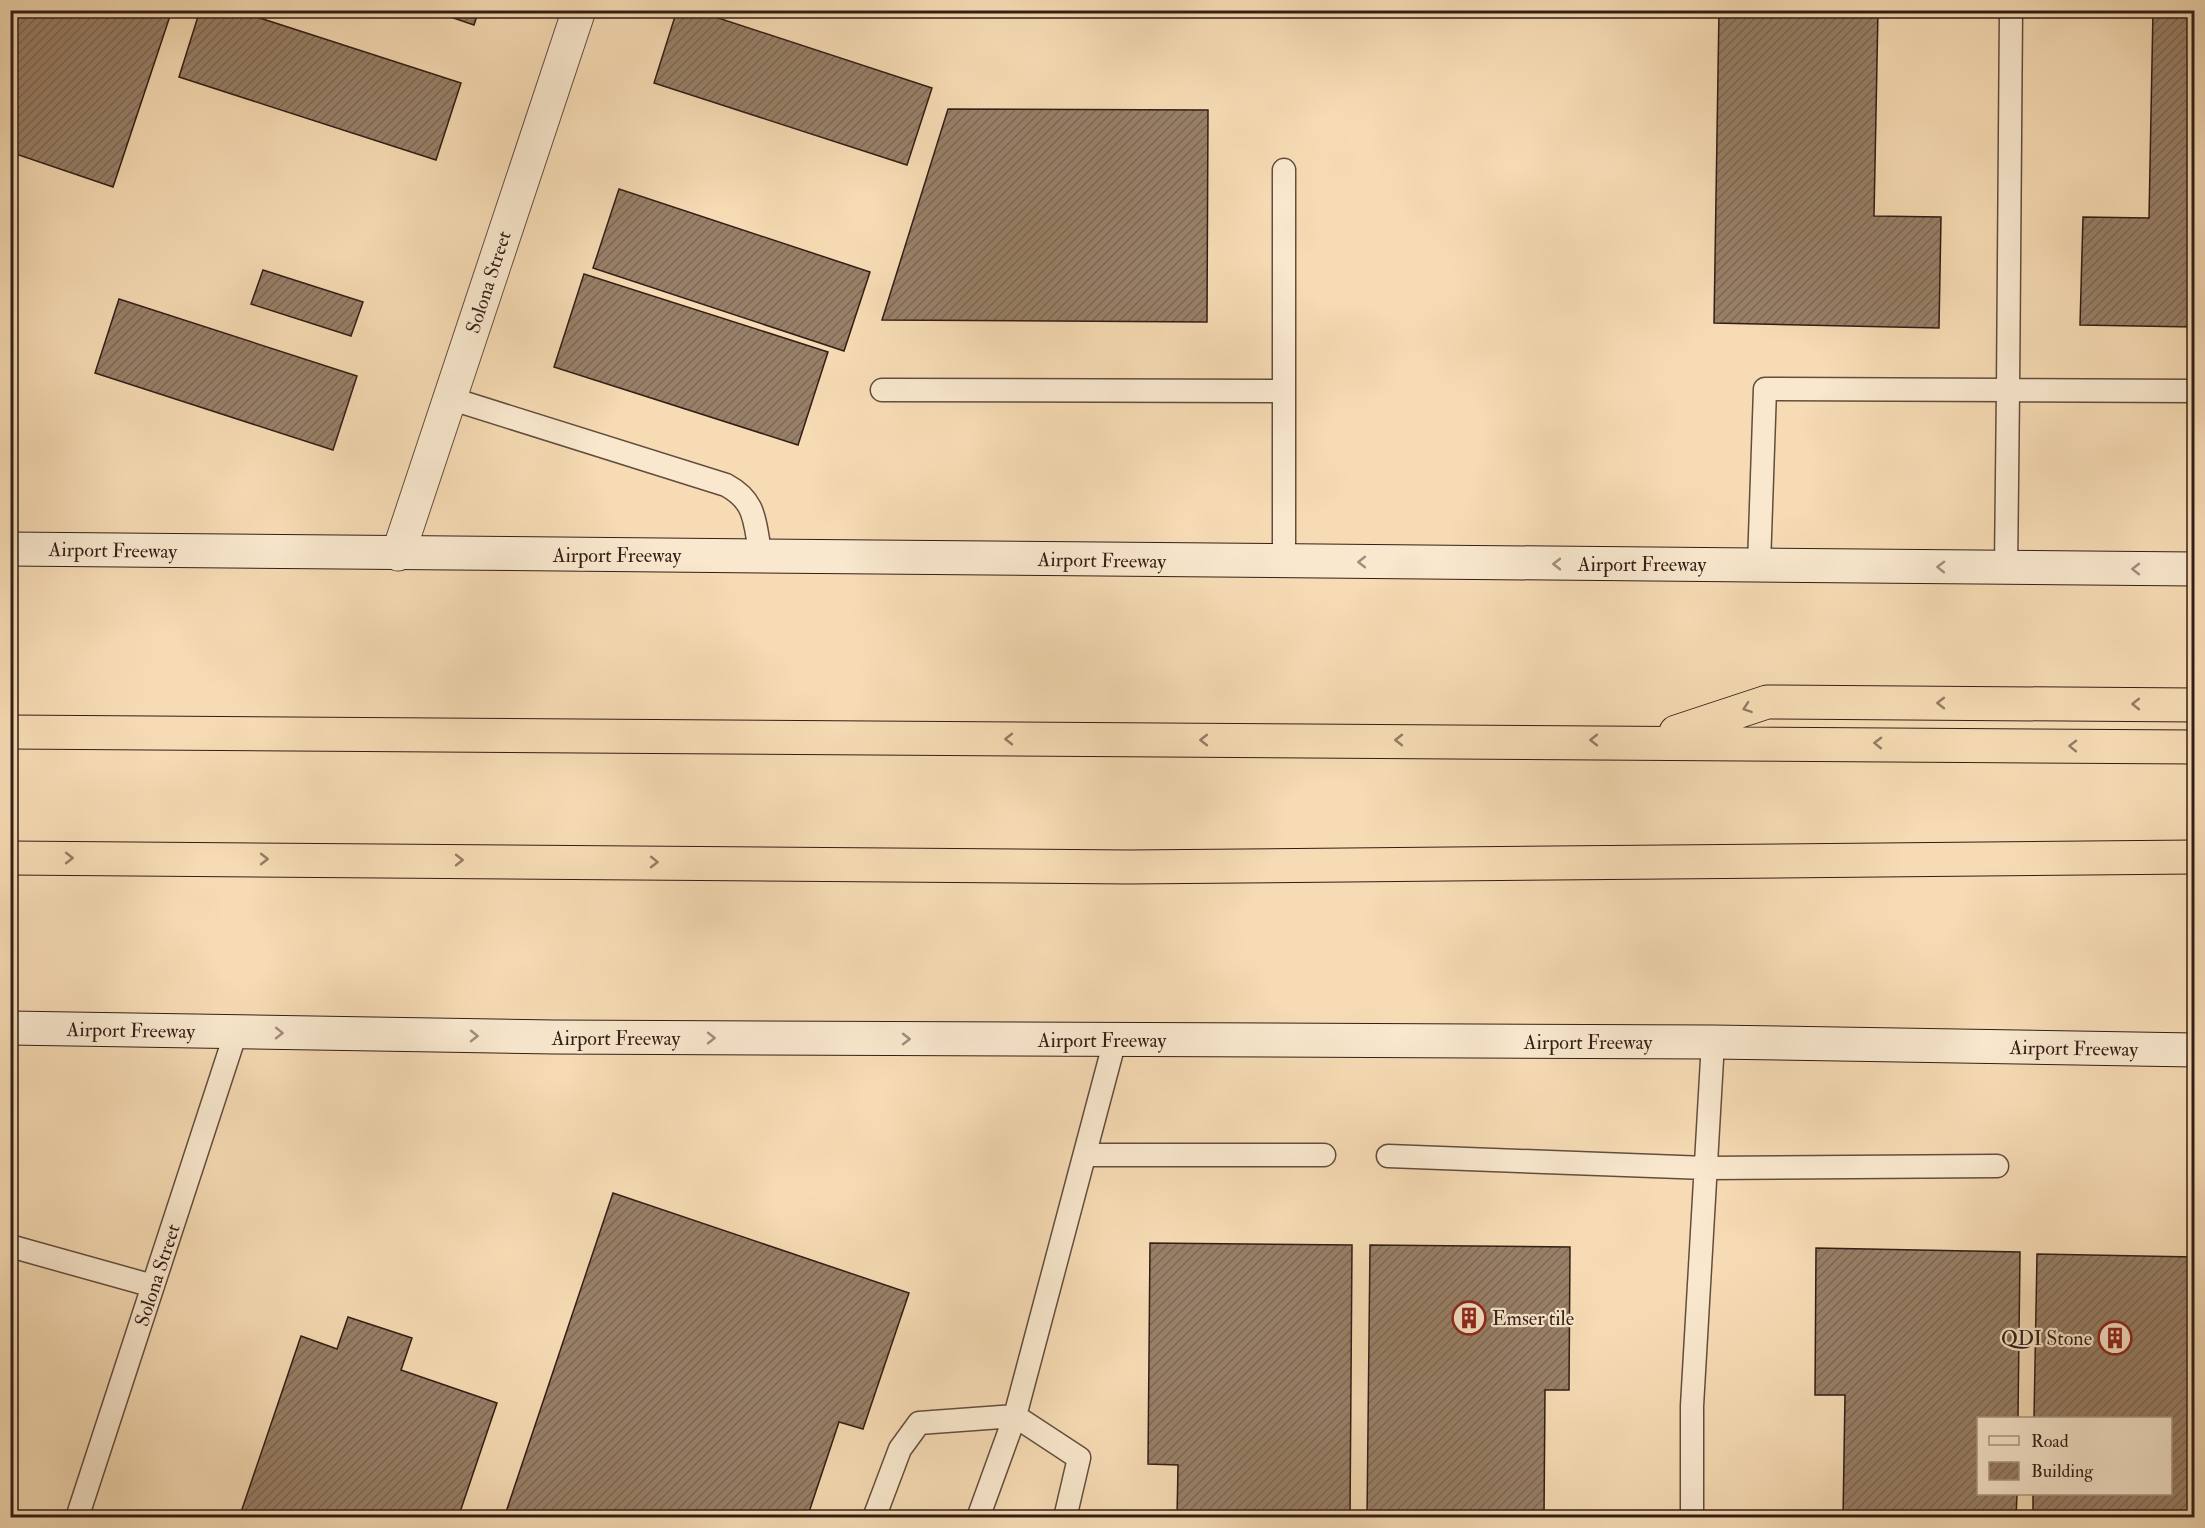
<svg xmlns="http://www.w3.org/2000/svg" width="2205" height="1528" viewBox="0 0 2205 1528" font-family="'IM FELL Double Pica',serif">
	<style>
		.building { fill: url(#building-hatch); stroke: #331e16; stroke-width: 1.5 }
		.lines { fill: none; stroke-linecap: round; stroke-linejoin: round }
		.lane-casing { stroke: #644d3e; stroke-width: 25 }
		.street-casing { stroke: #644d3e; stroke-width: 35 }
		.secondary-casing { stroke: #331e16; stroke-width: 35 }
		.highway-casing { stroke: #331e16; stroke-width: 35 }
		.lane { stroke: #f9e8ce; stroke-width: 22 }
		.street { stroke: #f9e8ce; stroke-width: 33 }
		.secondary { stroke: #f9e8ce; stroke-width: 33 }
		.highway { stroke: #f6dbb4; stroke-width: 33 }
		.oneway { stroke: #a08d7b }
		.oneway2 { stroke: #947c65 }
		.labels { text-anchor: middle; stroke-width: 4.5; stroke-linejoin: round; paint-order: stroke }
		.street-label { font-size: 20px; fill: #331e16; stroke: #f9e8ce }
		.poi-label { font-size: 20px; fill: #331e16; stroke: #f9e8ce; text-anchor: start }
	</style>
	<defs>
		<pattern id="building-hatch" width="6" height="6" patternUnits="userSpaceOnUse" patternTransform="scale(1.5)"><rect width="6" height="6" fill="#988068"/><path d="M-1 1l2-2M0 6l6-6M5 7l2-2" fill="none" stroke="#7d6855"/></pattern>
	</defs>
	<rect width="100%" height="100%" fill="#f6dbb4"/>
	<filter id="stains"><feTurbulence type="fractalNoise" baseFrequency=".00333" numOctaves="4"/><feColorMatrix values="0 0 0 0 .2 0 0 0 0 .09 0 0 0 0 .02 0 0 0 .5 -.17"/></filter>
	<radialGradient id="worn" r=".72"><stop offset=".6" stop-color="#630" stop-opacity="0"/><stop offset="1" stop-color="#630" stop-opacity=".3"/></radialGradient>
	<path class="building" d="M10,10H172L113,187L10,152Z
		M200,10H235L461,83L436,160L179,77Z
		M430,10H479L474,25Z
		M677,10H694L932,88L907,165L654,83Z
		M1719,10H1878L1874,216L1941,217L1939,328L1714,323Z
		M2153,10H2194V327L2080,325L2083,217L2149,218Z
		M948,109L1208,110L1207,322L882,320Z
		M619,189L870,272L844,351L593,268Z
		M263,270L363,302L351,336L251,304Z
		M584,274L828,352L798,445L554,367Z
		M119,299L357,376L333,450L95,373Z
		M613,1193L909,1293L863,1429L839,1422L807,1518H504Z
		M1150,1243L1352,1245L1350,1518H1177L1178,1465L1148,1464Z
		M1370,1245L1570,1247L1569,1390H1545L1544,1518H1367Z
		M1816,1248L2020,1252L2018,1418H1978V1494H2017L2016,1518H1843L1845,1395H1815Z
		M2037,1254L2194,1257V1518H2033V1494H2170V1418H2034Z
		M348,1317L412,1338L401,1370L497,1403L458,1518H239L301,1336L337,1349Z"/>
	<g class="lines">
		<g class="lane-casing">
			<path id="lane" d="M882,390L1284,391
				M449,398L726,485C758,502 754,524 761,556
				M1284,561V170
				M1759,565L1765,389L2008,390L2011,10
				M2006,568L2008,390L2194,391
				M1086,1155H1324
				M1388,1156L1706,1168L1997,1166
				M10,1246L153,1286
				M77,1518L236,1032
				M874,1518L900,1449L919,1423L1015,1416L978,1518
				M1065,1518L1079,1458L1015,1416L1115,1040
				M1692,1518V1406L1713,1042"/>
		</g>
		<g class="street-casing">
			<path id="street" d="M398,554L579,10"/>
		</g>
		<g class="secondary-casing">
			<path id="secondary" d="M10,549L2194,569
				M10,1028L554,1037L1713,1042L2194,1050"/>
		</g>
		<g class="highway-casing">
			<path id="highway" d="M10,732C739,737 1467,737 2194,747
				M1676,732L1767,702L2194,705
				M10,858L1129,867L2194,857"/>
		</g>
		<use href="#lane" class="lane"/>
		<use href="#street" class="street"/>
		<use href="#secondary" class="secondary"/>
		<use href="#highway" class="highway"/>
	</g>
	<defs><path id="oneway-chevron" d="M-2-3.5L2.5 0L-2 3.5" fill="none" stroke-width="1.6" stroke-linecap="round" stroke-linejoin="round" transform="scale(1.5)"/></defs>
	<g class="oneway">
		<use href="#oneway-chevron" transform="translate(1362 562) rotate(-180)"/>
		<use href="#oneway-chevron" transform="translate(1557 564) rotate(-180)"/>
		<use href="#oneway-chevron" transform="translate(1941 567) rotate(-179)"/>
		<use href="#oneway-chevron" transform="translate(2136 569) rotate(-180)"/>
		<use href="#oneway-chevron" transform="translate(279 1033) rotate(1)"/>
		<use href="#oneway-chevron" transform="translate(474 1036) rotate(1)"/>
		<use href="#oneway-chevron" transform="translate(711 1038)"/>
		<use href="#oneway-chevron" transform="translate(906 1039)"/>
	</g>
	<g class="oneway2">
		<use href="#oneway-chevron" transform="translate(1941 703) rotate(-180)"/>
		<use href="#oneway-chevron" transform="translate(2136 704) rotate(-180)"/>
		<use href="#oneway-chevron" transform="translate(1747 708) rotate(161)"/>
		<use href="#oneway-chevron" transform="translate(1009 739) rotate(-180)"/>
		<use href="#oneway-chevron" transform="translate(1204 740) rotate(-180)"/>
		<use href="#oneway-chevron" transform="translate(1399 740) rotate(-180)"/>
		<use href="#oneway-chevron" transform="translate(1594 740) rotate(-180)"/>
		<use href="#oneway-chevron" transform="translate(1878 743) rotate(-179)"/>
		<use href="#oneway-chevron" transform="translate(2073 746) rotate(-179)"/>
		<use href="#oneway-chevron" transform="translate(69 858)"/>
		<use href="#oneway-chevron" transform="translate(264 859)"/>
		<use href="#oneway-chevron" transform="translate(459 860)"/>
		<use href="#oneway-chevron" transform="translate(654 862) rotate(1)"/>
	</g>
	<defs>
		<g id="building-ring" transform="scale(1.725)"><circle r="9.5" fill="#f9e8ce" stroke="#8f2418" stroke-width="1.5"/><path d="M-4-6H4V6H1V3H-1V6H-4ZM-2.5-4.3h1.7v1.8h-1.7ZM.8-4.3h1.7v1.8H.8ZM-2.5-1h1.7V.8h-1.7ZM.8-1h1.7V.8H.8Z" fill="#8f2418"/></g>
	</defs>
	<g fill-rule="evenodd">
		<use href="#building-ring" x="1469" y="1318"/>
		<use href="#building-ring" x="2115" y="1338"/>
	</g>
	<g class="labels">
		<g class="street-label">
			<text transform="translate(488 282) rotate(-72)" y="7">Solona Street</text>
			<text transform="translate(113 550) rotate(1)" y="7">Airport Freeway</text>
			<text x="617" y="562">Airport Freeway</text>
			<text transform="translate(1102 560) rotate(1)" y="7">Airport Freeway</text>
			<text x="1642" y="571">Airport Freeway</text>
			<text transform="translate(131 1030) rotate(1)" y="7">Airport Freeway</text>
			<text x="616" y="1045">Airport Freeway</text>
			<text x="1102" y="1047">Airport Freeway</text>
			<text x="1588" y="1049">Airport Freeway</text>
			<text transform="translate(2074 1048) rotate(1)" y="7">Airport Freeway</text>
			<text transform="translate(157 1275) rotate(-72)" y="7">Solona Street</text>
		</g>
		<g class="poi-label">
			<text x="1492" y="1325">Emser tile</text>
			<text x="2092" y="1345" text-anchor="end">QDI Stone</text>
		</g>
	</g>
	<rect width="2205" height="1528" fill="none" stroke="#f6dbb4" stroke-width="36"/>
	<rect x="12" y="12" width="2181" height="1504" fill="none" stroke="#331e16" stroke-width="3"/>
	<rect x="18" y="18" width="2169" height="1492" fill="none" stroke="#331e16" stroke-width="1.5"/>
	<rect x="1977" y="1417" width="195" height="78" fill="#f9e8ce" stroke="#aa9784" stroke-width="1.5"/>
	<rect x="1989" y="1436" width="30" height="9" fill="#f9e8ce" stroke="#aa9784" stroke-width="1.5"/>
	<text x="2031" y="1447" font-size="18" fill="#331e16">Road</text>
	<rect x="1989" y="1462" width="30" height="18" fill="url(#building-hatch)" stroke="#aa9784" stroke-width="1.5"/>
	<text x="2031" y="1477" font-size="18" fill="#331e16">Building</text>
	<rect width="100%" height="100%" filter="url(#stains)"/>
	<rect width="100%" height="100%" fill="url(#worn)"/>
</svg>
